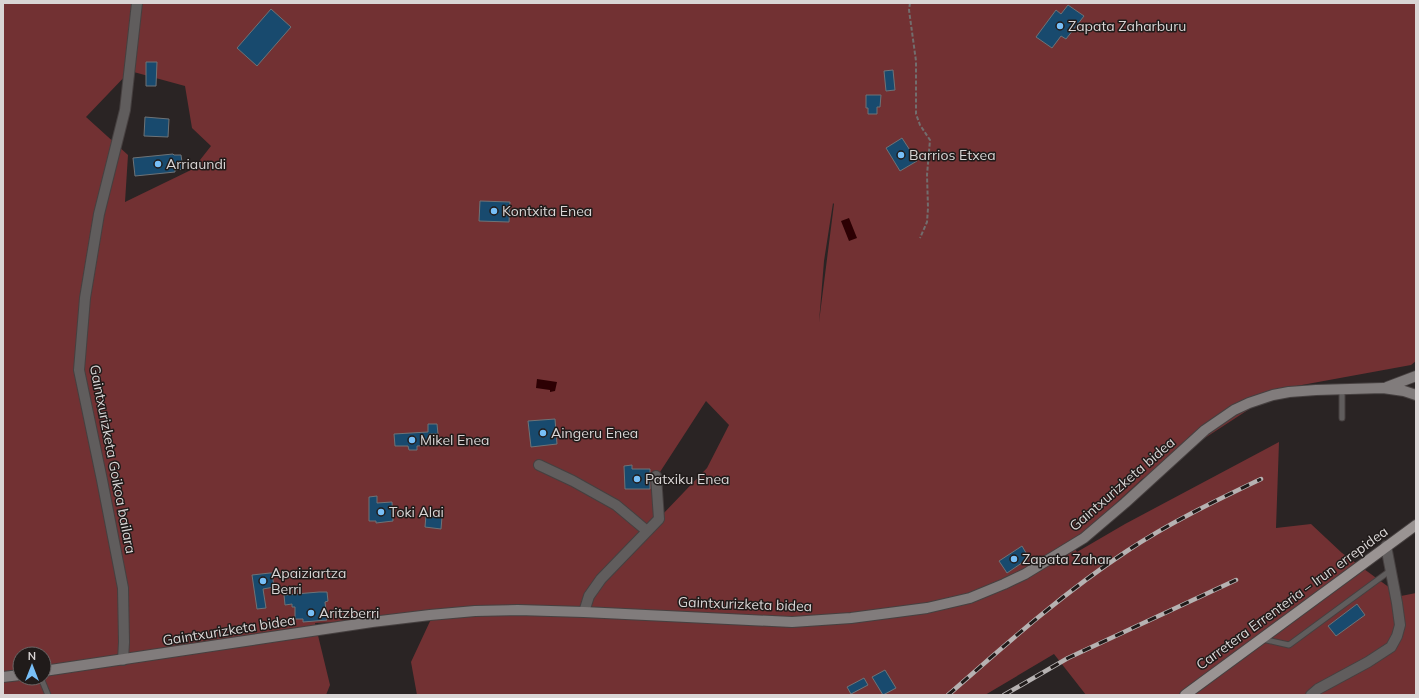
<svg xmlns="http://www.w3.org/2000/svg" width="1419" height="698" viewBox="0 0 1419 698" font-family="Mulish,sans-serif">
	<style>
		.green { fill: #723133; fill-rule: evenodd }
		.water { fill: #2c0003 }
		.building { fill: #184a6e; stroke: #6e7377 }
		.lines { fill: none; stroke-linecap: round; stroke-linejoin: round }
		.lane-casing { stroke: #464040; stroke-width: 7 }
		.street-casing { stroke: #464040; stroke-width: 12 }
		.secondary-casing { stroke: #464040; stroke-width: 12 }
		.primary-casing { stroke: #464040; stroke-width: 12 }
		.path { stroke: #726d6d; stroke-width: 2; stroke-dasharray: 4 2; stroke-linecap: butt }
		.lane { stroke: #605d5d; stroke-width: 5 }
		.street { stroke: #605d5d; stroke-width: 10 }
		.secondary { stroke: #817c7c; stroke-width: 10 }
		.primary { stroke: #9a9493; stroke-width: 10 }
		.rail-casing { stroke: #b6b2b2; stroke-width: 4.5 }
		.rail { stroke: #201b1a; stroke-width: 3; stroke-dasharray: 9; stroke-linecap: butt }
		.poi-dot { fill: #78bff7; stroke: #201b1a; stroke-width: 1.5 }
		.labels { text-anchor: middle; stroke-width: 3; stroke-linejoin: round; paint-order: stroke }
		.poi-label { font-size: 14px; fill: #d9d5d5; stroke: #201b1a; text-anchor: start }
		.street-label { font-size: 14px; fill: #d9d5d5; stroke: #201b1a }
	</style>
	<rect width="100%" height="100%" fill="#2a2424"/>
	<path class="green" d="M3,3H1416V361L1411,365L1280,389L1142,479L1072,544L1077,552L1125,524L1279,442L1276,528L1311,524L1342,553L1401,596L1416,593V695H1086L1054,654L985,695H417L411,662L432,617L315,623L330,685L326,695H3ZM130,71L185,86L192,128L211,146L193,169L125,202L128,155L86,117ZM833,203L834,204L819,322L824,261ZM706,401L729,425L707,468L662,515L660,472ZM20,654H44V678H20Z"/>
	<path class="water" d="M849,218L857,238L849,241L841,221Z
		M537,379L557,382L555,391L550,392V390L536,388Z"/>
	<path class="building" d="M1068,5L1084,16L1066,39L1061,36L1052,48L1036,37L1056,10L1061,14Z
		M271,9L291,27L257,66L237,48Z
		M146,62H157L156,86H146Z
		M893,70L895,90L886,91L884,71Z
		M866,95H881L880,107H877V114H868V108H866Z
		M145,117L169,119L168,137L144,136Z
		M902,138L917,161L900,171L886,148Z
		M173,154L174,155H181L183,169L175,170V172L135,176L133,158Z
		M480,201L510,202L509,222L479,221Z
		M555,419L557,444L531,447L528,421Z
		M428,424H437L438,434H429L430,445L417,446V450H409L408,446H395L394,434L428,432Z
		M632,465V469H650V489H625L624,466Z
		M377,496V503L392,502L393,521L376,523V521H369V497Z
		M426,515L442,517L441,529L425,527Z
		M1022,546L1029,558L1007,573L999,561Z
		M270,573H272L274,587L263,589L266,608L257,609L252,575Z
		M319,592H327L328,601L325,602L327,620L303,622V619H295V607H292V604L285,605L284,595Z
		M1357,604L1365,615L1336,636L1328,626Z
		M885,670L896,688L883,695L872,677Z
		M864,678L868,685L851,694L847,687Z"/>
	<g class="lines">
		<g class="lane-casing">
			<path id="lane" d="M1342,389V418
				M1262,639L1289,645L1391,570
				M41,678L48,695"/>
		</g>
		<g class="street-casing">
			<path id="street" d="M539,465L573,481L616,505L647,531
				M584,612L589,596L601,579L659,519L656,476
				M123,660L124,642L123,588L102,480L79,370L85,298L99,214L125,110L137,3
				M1311,695L1318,689L1368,662L1391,647L1397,636L1400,625L1397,603L1386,546"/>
		</g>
		<g class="secondary-casing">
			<path id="secondary" d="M1387,387L1416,376
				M44,671L372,622L430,615L475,611L518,610L584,612L792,622L851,618L927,608L970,598L1004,584L1025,574L1084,538L1125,503L1205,430L1234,410L1249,403L1273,395L1289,392L1316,390L1383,388L1404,391L1416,395
				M3,677L20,675"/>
		</g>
		<g class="primary-casing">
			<path id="primary" d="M1185,695L1416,525"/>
		</g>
		<path class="path" d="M910,3L909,10L916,61V114L920,125L930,140L927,175L928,208L927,222L920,238"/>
		<use href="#lane" class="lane"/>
		<use href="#street" class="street"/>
		<use href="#secondary" class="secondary"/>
		<use href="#primary" class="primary"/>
		<g class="rail-casing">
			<path id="rail" d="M948,695C1005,645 1063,593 1127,551C1169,523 1215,501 1261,479
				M1004,695L1068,658L1236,580"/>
		</g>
		<use href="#rail" class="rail"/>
	</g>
	<g class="poi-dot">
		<circle cx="1060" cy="26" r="4"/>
		<circle cx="901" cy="155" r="4"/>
		<circle cx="158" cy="164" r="4"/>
		<circle cx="494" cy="211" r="4"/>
		<circle cx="543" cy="433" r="4"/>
		<circle cx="412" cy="440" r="4"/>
		<circle cx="637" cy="479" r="4"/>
		<circle cx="381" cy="512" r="4"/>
		<circle cx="1014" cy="559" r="4"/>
		<circle cx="263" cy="581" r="4"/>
		<circle cx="311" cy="613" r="4"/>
	</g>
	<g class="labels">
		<g class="poi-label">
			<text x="1068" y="31">Zapata Zaharburu</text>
			<text x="909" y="160">Barrios Etxea</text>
			<text x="166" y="169">Arriaundi</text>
			<text x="502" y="216">Kontxita Enea</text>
			<text x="551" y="438">Aingeru Enea</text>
			<text x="420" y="445">Mikel Enea</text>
			<text x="645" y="484">Patxiku Enea</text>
			<text x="389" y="517">Toki Alai</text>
			<text x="1022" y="564">Zapata Zahar</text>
			<text x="271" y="578">Apaiziartza<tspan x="271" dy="16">Berri</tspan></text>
			<text x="319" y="618">Aritzberri</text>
		</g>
		<g class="street-label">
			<text transform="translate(113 459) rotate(79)" y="5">Gaintxurizketa Goikoa bailara</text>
			<text transform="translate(1122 484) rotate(-41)" y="5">Gaintxurizketa bidea</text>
			<text transform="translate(1292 598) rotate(-36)" y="5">Carretera Errenteria – Irun errepidea</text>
			<text transform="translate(745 604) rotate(2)" y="5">Gaintxurizketa bidea</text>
			<text transform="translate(229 630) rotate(-9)" y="5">Gaintxurizketa bidea</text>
		</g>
	</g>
	<rect width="1419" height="698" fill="none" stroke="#d9d5d5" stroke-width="8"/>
	<g transform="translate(32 666)"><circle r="19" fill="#201b1a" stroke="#6a6565"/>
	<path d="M0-3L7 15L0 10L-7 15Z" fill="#78bff7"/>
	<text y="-6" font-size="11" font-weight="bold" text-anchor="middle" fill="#d9d5d5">N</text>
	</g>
</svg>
